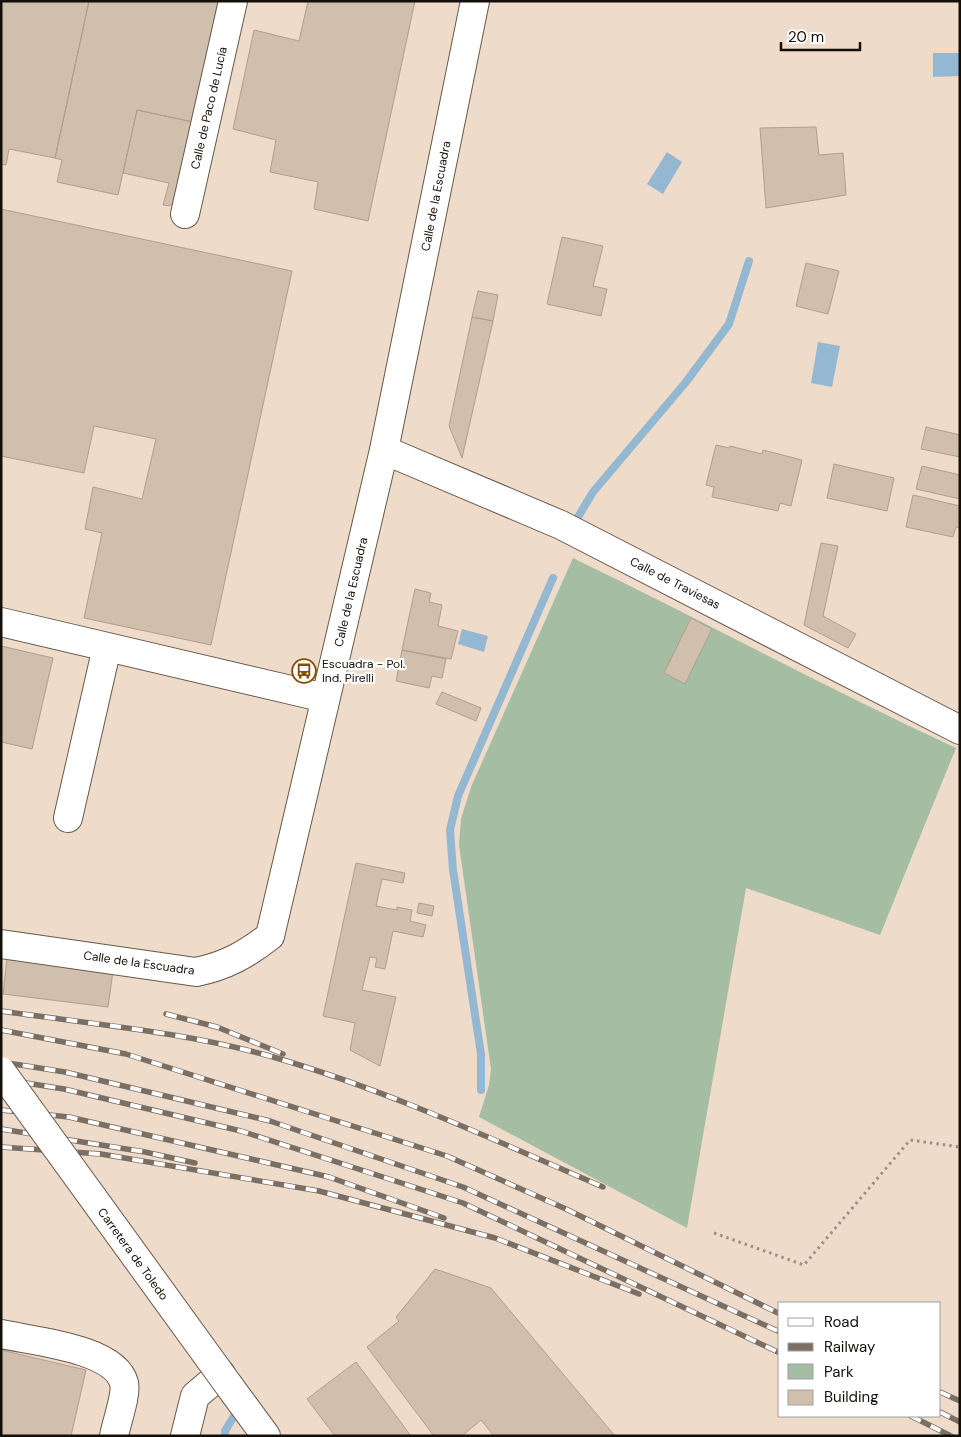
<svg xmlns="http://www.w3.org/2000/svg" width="961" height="1437" viewBox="0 0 961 1437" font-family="'DM Sans',sans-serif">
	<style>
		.green { fill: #a4bda3 }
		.water { fill: #95b8d2 }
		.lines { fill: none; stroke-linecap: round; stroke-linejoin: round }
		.stream { stroke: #95b8d2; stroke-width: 8 }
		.building { fill: #d1bfad; stroke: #b09e8e }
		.minor-casing { stroke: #68594a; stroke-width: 30 }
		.path { stroke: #9d8f82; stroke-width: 3; stroke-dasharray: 2.5 4; stroke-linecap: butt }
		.minor { stroke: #fff; stroke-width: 28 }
		.rail-casing { stroke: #7b6f64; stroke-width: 5.5 }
		.rail { stroke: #fff; stroke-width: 4; stroke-dasharray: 11; stroke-linecap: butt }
		.minor-bridge-casing { stroke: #68594a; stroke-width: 30; stroke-linecap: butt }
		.minor-bridge { stroke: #fff; stroke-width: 28 }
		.labels { text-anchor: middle; stroke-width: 4.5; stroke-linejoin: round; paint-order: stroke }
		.street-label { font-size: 12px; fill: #150f09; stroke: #fff }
		.poi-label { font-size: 12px; fill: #150f09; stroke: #fff; text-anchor: start }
	</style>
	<rect width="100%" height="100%" fill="#eedbca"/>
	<path class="green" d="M573,558C701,620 827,688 956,748L880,935L746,888L687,1228L479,1117L489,1085L491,1069L459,845L461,819L471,787Z"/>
	<path class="water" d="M933,53H960V76L933,77Z
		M667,152L682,162L663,194L647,184Z
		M818,342L840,346L832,387L811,383Z
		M462,629L488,636L484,652L458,644Z"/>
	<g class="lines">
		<path class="stream" d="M578,517L593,492L686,382L729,324L749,261
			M481,1090V1054L453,870L450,830L458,796L553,578
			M225,1436V1431L234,1416"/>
	</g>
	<path class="building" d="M1,1H89L55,158L9,149L6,165L1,164Z
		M89,1H218L193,122L137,110L118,195L57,182L62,160L55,158Z
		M308,1H415L368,221L314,209L318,182L270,172L276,140L233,129L254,30L299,41Z
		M137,110L193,122L176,201L169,206L163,205L169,183L123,173Z
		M816,127L819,155L843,153L846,195L766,208L760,128Z
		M1,209L292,271L211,645L84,618L102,533L85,529L93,487L142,499L156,439L94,426L84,473L1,456Z
		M562,237L603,246L593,286L607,289L601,316L547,304Z
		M806,263L839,271L828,314L796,306Z
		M478,291L498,295L493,321L472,317Z
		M472,317L493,321L462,458L449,426Z
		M926,427L960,435V457L921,449Z
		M716,445L729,448L730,446L762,454L763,450L802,460L791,506L780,503L778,511L712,497L714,487L706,485Z
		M834,464L894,478L887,511L827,498Z
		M922,466L960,475V499L916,489Z
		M913,495L960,506V528L956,527L953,537L906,527Z
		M821,543L838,546L823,616L856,634L848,648L804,625Z
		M415,589L431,593L429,602L442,605L438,626L458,631L451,659L402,650Z
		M691,618L712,629L685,684L664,673Z
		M1,646L53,658L32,749L1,742Z
		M402,650L446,659L442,678L432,676L429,688L396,681Z
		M442,692L481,708L476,721L436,704Z
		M356,863L405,873L403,883L382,879L376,906L397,910V907L412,910L410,921L426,925L423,937L393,931L385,969L375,967L377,958L370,957L362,990L396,997L380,1066L350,1050L355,1023L323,1016Z
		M419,903L434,906L432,916L417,913Z
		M7,958L113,971L108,1007L3,994Z
		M435,1269L491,1288L615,1436H494L481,1420L462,1436H434L367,1347L399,1321L396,1317Z
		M1,1350L86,1370L71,1436H1Z
		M356,1362L411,1436H335L307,1399Z"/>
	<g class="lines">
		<g class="minor-casing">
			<path id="minor" d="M185,214L233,1
				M384,450L561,525L960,730
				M1,622L325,698
				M68,818L107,647
				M1,944L196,972C226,966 247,954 270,936L384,450L475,1
				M1,1334C32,1341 115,1348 124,1383C127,1394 116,1424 114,1436
				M230,1387L266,1436
				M185,1436L195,1396L221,1374"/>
		</g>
		<path class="path" d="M714,1233L804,1265L910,1140L960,1147"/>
		<use href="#minor" class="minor"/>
		<g class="rail-casing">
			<path id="rail" d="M1,1011C91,1024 185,1032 273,1057C387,1090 494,1140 603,1187
				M166,1014L217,1027L283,1054
				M1,1030L126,1054L447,1156L566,1209L780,1314
				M1,1062L65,1072L270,1121L463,1187L780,1332
				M1,1079L64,1089L241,1131L463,1203L780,1353
				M1,1110L69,1117L329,1177L444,1218
				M1,1129L145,1152L195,1163
				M1,1147L101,1154L319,1191L495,1238L639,1294
				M940,1392L960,1401
				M940,1412L960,1422
				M911,1416L951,1436"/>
		</g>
		<use href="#rail" class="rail"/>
		<g class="minor-bridge-casing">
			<path id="minor-bridge" d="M1,1071L230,1387"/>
		</g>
		<use href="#minor-bridge" class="minor-bridge"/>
	</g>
	<defs>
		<g id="bus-ring" transform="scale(1.25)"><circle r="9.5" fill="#fff" stroke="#864e00" stroke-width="1.5"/><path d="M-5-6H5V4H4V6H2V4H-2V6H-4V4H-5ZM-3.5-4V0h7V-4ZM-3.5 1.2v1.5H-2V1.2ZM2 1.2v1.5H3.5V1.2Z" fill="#864e00"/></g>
	</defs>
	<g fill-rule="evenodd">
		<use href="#bus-ring" x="304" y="671"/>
	</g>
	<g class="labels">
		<g class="street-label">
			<text transform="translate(209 108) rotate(-77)" y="4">Calle de Paco de Lucía</text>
			<text transform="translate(436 196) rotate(-79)" y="4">Calle de la Escuadra</text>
			<text transform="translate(675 583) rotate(27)" y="4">Calle de Traviesas</text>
			<text transform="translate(351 592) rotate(-77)" y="4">Calle de la Escuadra</text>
			<text transform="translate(139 963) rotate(8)" y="4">Calle de la Escuadra</text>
			<text transform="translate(133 1254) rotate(54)" y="4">Carretera de Toledo</text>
		</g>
		<g class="poi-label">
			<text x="322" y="668">Escuadra - Pol.<tspan x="322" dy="14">Ind. Pirelli</tspan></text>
		</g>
	</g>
	<rect width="961" height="1437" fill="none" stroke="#150f09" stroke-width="5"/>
	<rect x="778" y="1302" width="162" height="115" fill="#ffffff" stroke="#a19f9d"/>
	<rect x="788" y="1318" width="25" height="8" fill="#ffffff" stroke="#a19f9d"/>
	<text x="824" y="1327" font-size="15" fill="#150f09">Road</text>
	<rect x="788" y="1343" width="25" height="8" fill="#7b6f64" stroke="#a19f9d"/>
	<text x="824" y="1352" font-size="15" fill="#150f09">Railway</text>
	<rect x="788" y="1364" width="25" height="15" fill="#a4bda3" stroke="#a19f9d"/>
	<text x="824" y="1377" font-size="15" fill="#150f09">Park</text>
	<rect x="788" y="1390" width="25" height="15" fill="#d1bfad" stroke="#a19f9d"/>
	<text x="824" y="1402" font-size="15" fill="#150f09">Building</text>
	<path d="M781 42v8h79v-8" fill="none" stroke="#150f09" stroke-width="2.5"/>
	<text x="788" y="42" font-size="15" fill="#150f09" stroke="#ffffff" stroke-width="4" paint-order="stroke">20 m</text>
</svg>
